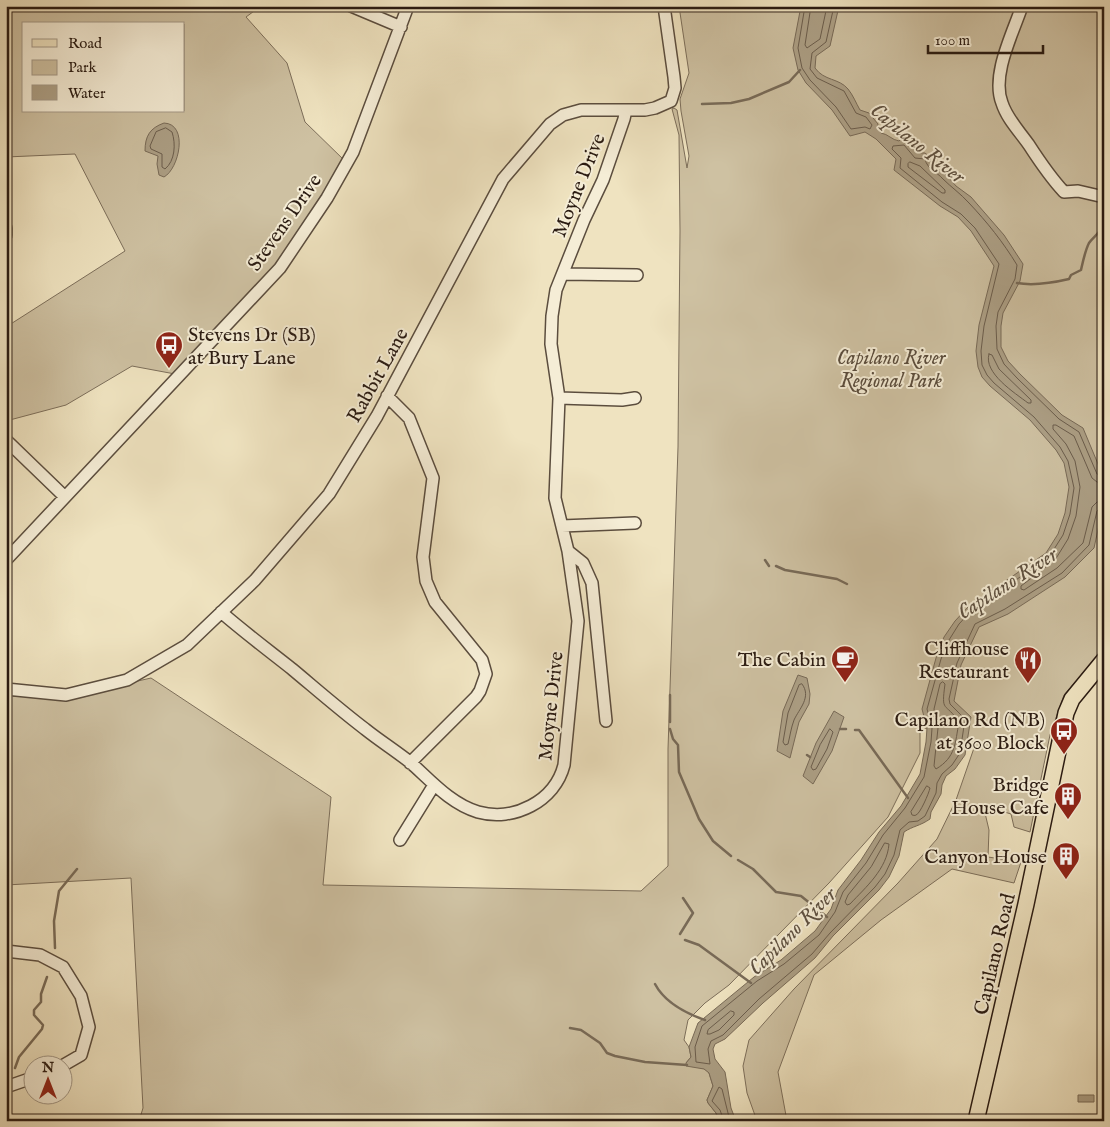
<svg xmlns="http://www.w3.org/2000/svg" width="1110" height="1127" viewBox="0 0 1110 1127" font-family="'IM FELL English',serif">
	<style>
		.green { fill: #cec1a2; stroke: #7c6e5a; fill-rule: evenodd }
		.water { fill: #ac9f85; stroke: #786a57 }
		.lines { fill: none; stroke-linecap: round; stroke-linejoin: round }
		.shore { stroke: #6b5d4c; stroke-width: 1 }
		.stream { stroke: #786a57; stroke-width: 2.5 }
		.minor-casing { stroke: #5b4d3e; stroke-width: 14 }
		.major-casing { stroke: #2a1b12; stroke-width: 18 }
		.minor { stroke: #f5edd6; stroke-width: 11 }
		.major { stroke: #efe3c0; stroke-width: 15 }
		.labels { text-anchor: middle; stroke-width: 4; stroke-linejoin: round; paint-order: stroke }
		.street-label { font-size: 20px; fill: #2a1b12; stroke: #f5edd6 }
		.poi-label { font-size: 20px; fill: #2a1b12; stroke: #f5edd6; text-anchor: end }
		.park-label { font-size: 20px; font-style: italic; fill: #5b4d3d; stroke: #f5edd6 }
		.water-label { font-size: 21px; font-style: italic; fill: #5e5040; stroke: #f5edd6 }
	</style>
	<rect width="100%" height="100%" fill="#efe3c0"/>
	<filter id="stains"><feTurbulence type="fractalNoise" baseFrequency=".004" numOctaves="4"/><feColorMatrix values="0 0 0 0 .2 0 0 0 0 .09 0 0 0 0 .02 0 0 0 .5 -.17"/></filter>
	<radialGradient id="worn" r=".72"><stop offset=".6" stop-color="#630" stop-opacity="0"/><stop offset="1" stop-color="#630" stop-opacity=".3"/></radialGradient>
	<path class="green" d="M6,6H261L246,17L287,63L305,122L344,160L281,258L175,374L132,366L66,405L6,421V327L125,251L75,154L6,157ZM24,24H184V111H24Z
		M679,6H1104V649L1064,695L1050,735L1030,832L1014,827L1011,814L998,810L985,813L989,830L988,857L1021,862L1014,883L952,869L881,920L814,975L778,1072L787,1121H757L747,1093L743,1066L749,1040L794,989L898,883L937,839L956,800L974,748L920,726V753L888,817L829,883L729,985L705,1003L688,1020L684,1040L689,1047L691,1057L686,1063L705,1069L709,1073L713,1086L707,1100L708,1103L716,1113L718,1121H139L143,1108L131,878L6,885V696H72L151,678L331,797L323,885L641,891L668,866V749L678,447L680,231L679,135L672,109L674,108L677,110L687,168L689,156L681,111L680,99L689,73Z"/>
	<path class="water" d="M801,6H839L830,46L816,56L815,68C824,81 839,78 848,89C853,95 856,103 860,110L869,113L878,124L877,128L881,133C888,134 892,140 899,141L902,138C914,143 910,154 925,153L930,157L931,162L943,171L956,186L971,197L1004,235L1023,264L1020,281L1003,313L1001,326V347L1008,361L1020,374L1062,415L1083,428L1103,476V507L1094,548L1065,577L1008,614L979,627L961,665L954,701L971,717L965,755L955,769L946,776L942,785L941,794L931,812L930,819C920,826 913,826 904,832L899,856L889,877L879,890L833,936L815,958L763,1003L725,1039L715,1044L713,1049L715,1059L725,1072L731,1108L736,1121H720L716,1113L708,1103L707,1100L713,1086L709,1073L704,1069L686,1066V1063L691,1057L689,1047L698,1023L754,977L781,960L815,931L831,909L838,890L861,860L879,832L901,806L920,774L926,742L927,728L922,709L936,658L944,637L955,621L968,607L1046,553L1058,534L1065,513L1069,487L1064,463L1056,450L1030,420L990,386L982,377L978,367L976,351L979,325L994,266L971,231L958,217L940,206L894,170L896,159L876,139L865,132L850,136L832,110L806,83L798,70L793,48Z
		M164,123C189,124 179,169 164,177L159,175L157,164L158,156L145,151C145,136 150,128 164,123Z
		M798,675L807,678L810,694L809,704L799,722L790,758L777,751L783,711Z
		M834,711L844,717L832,751L813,784L803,776L816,743Z
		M1078,1095H1094V1102H1078Z"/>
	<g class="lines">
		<path class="shore" d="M805,6L798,48L802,68L810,80L836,107L851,129L865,127L870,129L872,125L866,117L856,113L844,91L817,78L810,69L812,53L826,42L834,6
			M811,6L805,45L807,48L820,39L827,6
			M166,128L172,132C176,144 175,161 165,169L162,167V154L151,149L150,146L156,132Z
			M910,162L920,166L945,190V193H942L908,167V164Z
			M989,354L992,355L999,369L1031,400V403H1028C1015,393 983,373 989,354Z
			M1104,477L1097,474L1079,432L1059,419L1017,378L1004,364L997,349L996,326L998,312L1015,279L1017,265C1003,242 987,222 969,203C961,194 951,187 943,179C937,172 927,169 925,159L915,158L904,145L893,146L892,149L901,158L900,168L942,202L961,214L975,228L999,264L984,326L981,351L982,365L987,375L994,383L1034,417L1060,447L1068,461L1074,488L1070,514L1063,535L1049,557L971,611L959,624L949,640L941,659L927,709L932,728L931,742L924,777L905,808L883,835L866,863L843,892L835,912L819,935L784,964L757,981L702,1026L695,1047L696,1062L710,1064L708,1049L711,1041L723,1035L759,999L812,954L830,933L875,887L885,874L894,855L900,830L909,822L918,821L925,816L936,793L937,783L942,774L952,765L960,753L965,719L950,704L949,699L957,663L975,624L1005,609L1062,573L1089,545L1097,511L1100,508L1104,507
			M1104,484L1097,482L1092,478L1074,436L1056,425H1053V429L1066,444L1075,461L1080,487L1076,516L1068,539L1055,560L1021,586V589L1024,590L1057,568L1083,543L1092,507L1097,502L1104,501
			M943,682L945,684C941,714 945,701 959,722C955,743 956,757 936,769L934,766L938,728L934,709L940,684Z
			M802,684C812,697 799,709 794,720C791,728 790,736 788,744L785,745L783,742L788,713L799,685Z
			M830,729L833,732L827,749L816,769L813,770L811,767L820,745Z
			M927,786L930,788C929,793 920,814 916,815C915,816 913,815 912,815L911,812Z
			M885,843L889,844C887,869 866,887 850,904L847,905L845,902L848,895L871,867Z
			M731,1011L734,1012V1015L719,1030L710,1034H707L708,1030Z
			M724,1121L720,1110L712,1101L719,1087L722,1089L730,1121"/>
		<path class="stream" d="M702,104L731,103L749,99L789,82L800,70
			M1101,216L1104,209
			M1017,283C1034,286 1052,283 1069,279L1071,275L1081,270C1083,261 1085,251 1089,243C1093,237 1099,234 1102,227
			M765,560L769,566
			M776,566L785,570L837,579L847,584
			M670,695V722
			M670,729L673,739L678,745L679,772L699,819L713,841L731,856
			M840,729H846
			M855,730H859L908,798
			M807,755L810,757
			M738,860L753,869L776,892L801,896L827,917
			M680,934L693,913L683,898
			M685,940L699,945L751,983
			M55,948L54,921L59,891L77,869
			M655,984C665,1003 685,1013 705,1020
			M570,1028L581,1030L600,1043L607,1053L615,1056L645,1062L687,1065
			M15,1068L19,1057L42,1029L43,1025L34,1015V1010L41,1002V994L47,977"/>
		<g class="minor-casing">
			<path id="minor" d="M351,6L401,27
				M1022,6C1013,33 991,75 1002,103C1007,119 1020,132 1029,145C1040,162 1050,177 1064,192L1078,191L1104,197
				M6,228V235
				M563,274L637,275
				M387,396L409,418L433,478L423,557L426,581L435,602L482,660L486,674L480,691L476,697L410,763
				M559,398L622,400L635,398
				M6,440L65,497
				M562,526L635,523
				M568,551L583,563L592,583L606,721
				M6,560L280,268L327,198L353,152L408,6
				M221,612C244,632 268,650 292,669C316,689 340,710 365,729C380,741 396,751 411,763C431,781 451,804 478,812C514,822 555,801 564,765L578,621L568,551L555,498L559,398L551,344L552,316L556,290L584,220L603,180L624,119L626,110
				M6,689L66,695L127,680L187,645L255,580L329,494L377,416L503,179L550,124L563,115L581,110H645L655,108L671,101L675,88L674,77L664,6
				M400,840L434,785
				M6,951L40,955L63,967L81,996L89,1027L81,1055L62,1066
				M6,1087L32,1078"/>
		</g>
		<g class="major-casing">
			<path id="major" d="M976,1121L1026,904L1066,713L1072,699L1104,660"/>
		</g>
		<use href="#minor" class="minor"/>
		<use href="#major" class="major"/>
	</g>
	<defs>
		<g id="bus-pin" transform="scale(1.4375)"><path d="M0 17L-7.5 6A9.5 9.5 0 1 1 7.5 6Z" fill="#8f2418" stroke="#f5edd6"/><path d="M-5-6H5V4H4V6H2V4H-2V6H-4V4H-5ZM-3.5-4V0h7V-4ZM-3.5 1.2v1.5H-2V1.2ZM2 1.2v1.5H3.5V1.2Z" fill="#fff"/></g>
		<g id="cafe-pin" transform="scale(1.4375)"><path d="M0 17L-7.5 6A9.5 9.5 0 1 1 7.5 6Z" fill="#8f2418" stroke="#f5edd6"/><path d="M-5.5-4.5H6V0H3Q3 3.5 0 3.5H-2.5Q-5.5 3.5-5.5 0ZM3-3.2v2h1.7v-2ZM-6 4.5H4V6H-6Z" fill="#fff"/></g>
		<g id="restaurant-pin" transform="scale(1.4375)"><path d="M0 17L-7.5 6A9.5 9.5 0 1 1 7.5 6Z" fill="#8f2418" stroke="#f5edd6"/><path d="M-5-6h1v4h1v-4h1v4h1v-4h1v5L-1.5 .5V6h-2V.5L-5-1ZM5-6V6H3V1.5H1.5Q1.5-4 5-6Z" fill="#fff"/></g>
		<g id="building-pin" transform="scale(1.4375)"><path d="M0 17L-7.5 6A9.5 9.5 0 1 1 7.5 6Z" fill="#8f2418" stroke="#f5edd6"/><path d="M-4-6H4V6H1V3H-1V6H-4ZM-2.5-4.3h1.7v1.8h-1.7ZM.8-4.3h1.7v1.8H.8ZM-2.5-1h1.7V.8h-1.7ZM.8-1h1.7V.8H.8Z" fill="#fff"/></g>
	</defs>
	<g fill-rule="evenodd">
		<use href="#bus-pin" x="169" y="345"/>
		<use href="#cafe-pin" x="845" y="659"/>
		<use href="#restaurant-pin" x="1028" y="660"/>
		<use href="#bus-pin" x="1064" y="731"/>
		<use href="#building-pin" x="1068" y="796"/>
		<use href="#building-pin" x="1066" y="856"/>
	</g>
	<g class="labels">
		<g class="street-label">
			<text transform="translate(578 185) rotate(-68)" y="7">Moyne Drive</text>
			<text transform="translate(284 222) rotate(-55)" y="7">Stevens Drive</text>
			<text transform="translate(377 375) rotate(-61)" y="7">Rabbit Lane</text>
			<text transform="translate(550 706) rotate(-84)" y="7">Moyne Drive</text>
			<text transform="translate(994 954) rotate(-77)" y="7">Capilano Road</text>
		</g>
		<g class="poi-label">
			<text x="188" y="341" text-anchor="start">Stevens Dr (SB)<tspan x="188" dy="23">at Bury Lane</tspan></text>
			<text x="1009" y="655">Cliffhouse<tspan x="1009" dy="23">Restaurant</tspan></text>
			<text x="826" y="666">The Cabin</text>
			<text x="1045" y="726">Capilano Rd (NB)<tspan x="1045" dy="23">at 3600 Block</tspan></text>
			<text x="1049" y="791">Bridge<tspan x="1049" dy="23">House Cafe</tspan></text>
			<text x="1047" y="863">Canyon House</text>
		</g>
		<g class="park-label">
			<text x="891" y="364">Capilano River<tspan x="891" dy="23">Regional Park</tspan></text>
		</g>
		<g class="water-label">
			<text transform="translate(918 143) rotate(39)" y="7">Capilano River</text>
			<text transform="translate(1007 583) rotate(-33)" y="7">Capilano River</text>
			<text transform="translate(792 931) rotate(-45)" y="7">Capilano River</text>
		</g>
	</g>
	<rect width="1110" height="1127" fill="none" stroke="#efe3c0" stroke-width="25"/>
	<rect x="8" y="8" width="1095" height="1112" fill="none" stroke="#2a1b12" stroke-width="2.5"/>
	<rect x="12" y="12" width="1085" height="1102" fill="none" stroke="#2a1b12"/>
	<rect x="22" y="22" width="162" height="90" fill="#f5edd6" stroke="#a49988"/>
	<rect x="32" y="39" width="25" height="8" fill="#efe3c0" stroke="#a49988"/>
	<text x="68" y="48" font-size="15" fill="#2a1b12">Road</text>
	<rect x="32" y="60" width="25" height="15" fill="#cec1a2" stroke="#a49988"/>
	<text x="68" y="72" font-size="15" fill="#2a1b12">Park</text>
	<rect x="32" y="85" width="25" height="15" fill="#ac9f85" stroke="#a49988"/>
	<text x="68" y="98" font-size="15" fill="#2a1b12">Water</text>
	<g transform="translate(48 1080)"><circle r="24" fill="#f5edd6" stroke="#a49988"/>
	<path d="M0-4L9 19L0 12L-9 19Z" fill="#8f2418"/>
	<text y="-8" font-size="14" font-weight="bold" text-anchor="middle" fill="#2a1b12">N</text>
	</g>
	<path d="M928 45v8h115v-8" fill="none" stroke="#2a1b12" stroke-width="2.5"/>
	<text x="935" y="45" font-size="15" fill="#2a1b12" stroke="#f5edd6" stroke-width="4" paint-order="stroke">100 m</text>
	<rect width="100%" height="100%" filter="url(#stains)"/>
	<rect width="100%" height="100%" fill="url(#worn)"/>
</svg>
